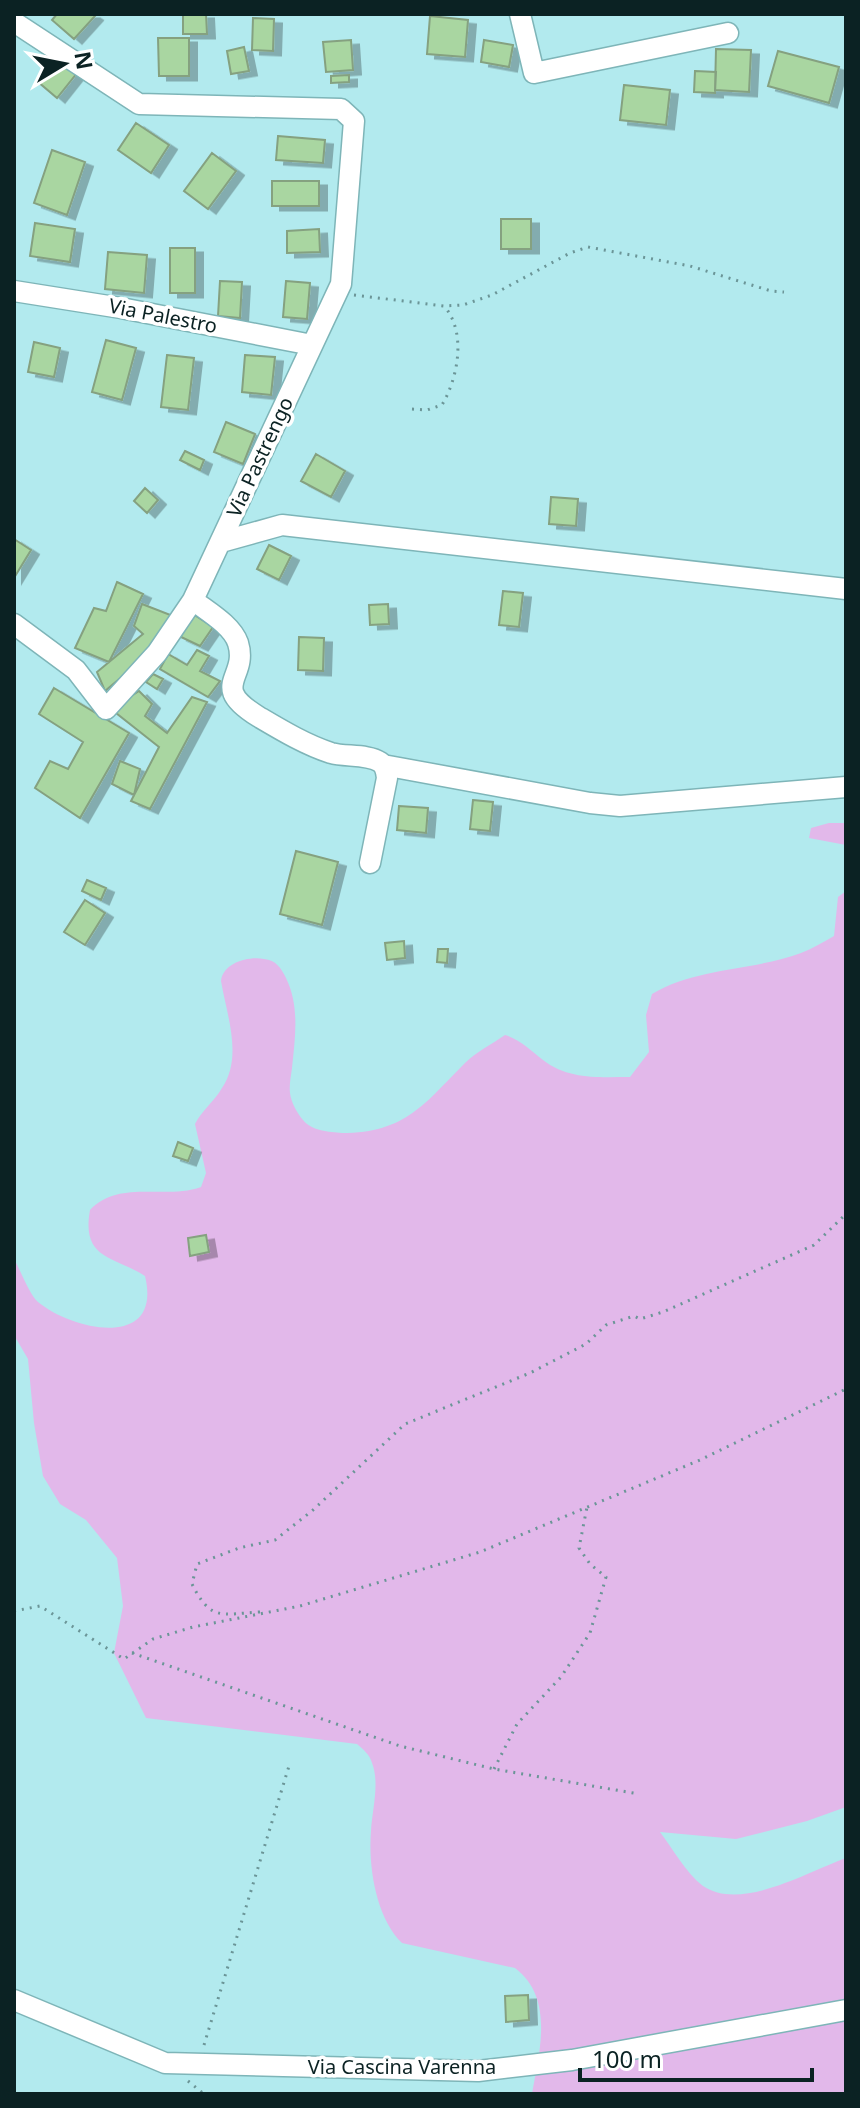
<svg xmlns="http://www.w3.org/2000/svg" width="860" height="2108" viewBox="0 0 860 2108" font-family="'Noto Sans',sans-serif">
	<style>
		.green { fill: #e2b8ea }
		.building { fill: #a9d6a1; stroke: #85a180; stroke-width: 2; filter: url(#shadow) }
		.lines { fill: none; stroke-linecap: round; stroke-linejoin: round }
		.minor-casing { stroke: #7eb5b8; stroke-width: 23 }
		.path { stroke: #6b9597; stroke-width: 3; stroke-dasharray: 2 6; stroke-linecap: butt }
		.minor { stroke: #fff; stroke-width: 20 }
		.labels { text-anchor: middle; stroke-width: 7; stroke-linejoin: round; paint-order: stroke }
		.street-label { font-size: 20px; fill: #0b2223; stroke: #fff }
	</style>
	<defs>
		<filter id="shadow"><feDropShadow dx="8" dy="4.5" stdDeviation="0" flood-color="#0004"/></filter>
	</defs>
	<rect width="100%" height="100%" fill="#b2eaee"/>
	<path class="green" d="M829,823H846V845L809,838L811,828Z
		M846,891V1807L807,1821L736,1839L660,1832C673,1849 686,1873 703,1886C741,1912 809,1871 846,1858V2094H532C539,2053 555,1998 515,1968L402,1943C376,1918 368,1866 371,1831C372,1811 380,1783 372,1763C370,1755 363,1749 357,1744L146,1718L114,1653L123,1606L117,1558L86,1520L60,1504L43,1476L34,1423L28,1359L14,1335V1259C20,1269 30,1296 38,1302C73,1331 163,1350 145,1276C114,1256 81,1260 90,1210C119,1179 165,1200 201,1187L206,1173L195,1124C202,1110 214,1102 222,1088C243,1057 227,1016 221,981C223,963 248,956 264,959C276,960 281,968 286,978C300,1007 295,1038 292,1068C291,1076 289,1085 290,1093C291,1102 297,1113 303,1120C312,1131 329,1132 342,1133C406,1133 425,1103 465,1063C476,1052 492,1044 505,1035C521,1040 530,1050 543,1060C569,1080 598,1077 630,1077L649,1052L646,1015L652,994C697,967 753,971 801,953C812,949 823,942 834,936L838,897Z"/>
	<path class="building" d="M57,14H92L95,16L74,39L52,20Z
		M183,14H206L207,34H183Z
		M430,16L468,20L465,57L427,54Z
		M253,18L274,19L273,51L252,50Z
		M158,38H189V76H159Z
		M351,40L353,70L326,72L323,42Z
		M484,40L513,45L509,67L481,62Z
		M244,47L249,71L231,74L227,51Z
		M716,49L751,50L749,92L715,90Z
		M778,51L839,67L829,103L768,86Z
		M57,56L77,73L57,98L37,81Z
		M695,71L716,72L715,93L694,92Z
		M349,75V82L331,83V76Z
		M624,85L670,90L666,125L620,120Z
		M136,123L169,145L151,173L118,150Z
		M278,136L325,140L323,163L276,160Z
		M52,150L85,162L67,215L34,203Z
		M212,153L236,171L208,209L184,191Z
		M272,181H319V206H272Z
		M501,219H531V249H501Z
		M35,223L75,229L70,262L30,256Z
		M319,229L320,252L287,253V231Z
		M170,248H195V293H170Z
		M108,252L147,255L144,293L105,289Z
		M220,281L242,282L240,318L218,316Z
		M286,281L310,283L307,319L283,317Z
		M106,340L136,348L122,400L92,392Z
		M34,342L60,348L54,377L28,372Z
		M167,355L194,358L188,410L161,407Z
		M245,355L275,357L271,395L242,392Z
		M226,422L255,434L243,464L214,452Z
		M185,451L204,460L200,470L180,460Z
		M316,454L345,471L331,497L301,481Z
		M145,488L158,500L147,513L134,501Z
		M551,497L578,499L576,526L549,524Z
		M14,539L31,550L14,578Z
		M269,545L291,556L279,580L257,569Z
		M117,582L143,594L109,662L75,648L94,608L106,611Z
		M503,591L523,593L519,627L499,625Z
		M142,604L173,616L156,648L105,691L97,672L143,634L134,626Z
		M388,604L389,624L370,625L369,605Z
		M193,614L213,627L200,646L179,636Z
		M299,637L324,638L323,671L298,670Z
		M197,650L209,656L200,671L220,681L208,697L160,669L168,654L187,665Z
		M153,674L163,679L157,689L146,682Z
		M54,688L129,733L80,818L35,788L50,761L68,769L83,742L39,714Z
		M139,691L152,704L145,716L167,733L192,697L207,702L150,809L131,801L159,747L111,709Z
		M120,761L140,769L134,795L112,784Z
		M473,800L493,802L490,831L470,829Z
		M399,806L428,808L426,833L397,830Z
		M296,851L338,862L322,925L280,914Z
		M87,880L106,888L101,900L82,891Z
		M85,900L105,913L85,945L64,932Z
		M404,941L405,958L387,960L385,943Z
		M438,949H448L447,963L437,962Z
		M178,1142L193,1148L188,1161L173,1156Z
		M206,1235L209,1252L190,1256L188,1238Z
		M528,1995L529,2020L506,2022L505,1996Z"/>
	<g class="lines">
		<g class="minor-casing">
			<path id="minor" d="M520,14L534,73L728,33
				M14,22L139,104L341,109L354,121L341,284L193,600L157,653L106,709L76,670L14,624
				M14,291L121,308L312,345
				M221,542L282,525L846,589
				M193,600C207,611 232,625 238,643C249,679 207,685 259,717C281,730 306,745 331,753C345,757 368,754 380,762C386,766 386,772 387,778L370,863
				M383,765L590,803L620,806L846,787
				M14,2000L165,2063L478,2071L572,2060L846,2010"/>
		</g>
		<path class="path" d="M354,295L444,306L463,305L492,295L570,253L588,247L690,266L771,291L784,292
			M412,409L427,410L442,405C458,378 467,332 444,306
			M14,1611L40,1606L124,1659L153,1639L193,1627L300,1606L480,1552L700,1460L846,1389
			M260,1612C221,1614 211,1622 192,1584L197,1564L239,1548L275,1540L313,1510L405,1424L530,1373L586,1344L606,1325L634,1316L640,1319L663,1312L814,1245L846,1214
			M132,1653L400,1746L494,1769L639,1794
			M494,1769L517,1724L561,1677L590,1633L606,1577L590,1564L579,1548L587,1507
			M204,2045L289,1766
			M188,2081L204,2094"/>
		<use href="#minor" class="minor"/>
	</g>
	<g class="labels">
		<g class="street-label">
			<text transform="translate(163 316) rotate(11)" y="7">Via Palestro</text>
			<text transform="translate(260 457) rotate(-65)" y="7">Via Pastrengo</text>
			<text x="402" y="2074">Via Cascina Varenna</text>
		</g>
	</g>
	<rect width="860" height="2108" fill="none" stroke="#0b2223" stroke-width="32"/>
	<g transform="translate(64 64) rotate(80)" stroke="#ffffff" stroke-width="6" paint-order="stroke">
	<path d="M0-6L14 30L0 20L-14 30Z" fill="#0b2223"/>
	<text y="-12" font-size="22" font-weight="bold" text-anchor="middle" fill="#0b2223">N</text>
	</g>
	<path d="M580 2068v12h232v-12" fill="none" stroke="#0b2223" stroke-width="4"/>
	<text x="592" y="2068" font-size="24" fill="#0b2223" stroke="#ffffff" stroke-width="6" paint-order="stroke">100 m</text>
</svg>
